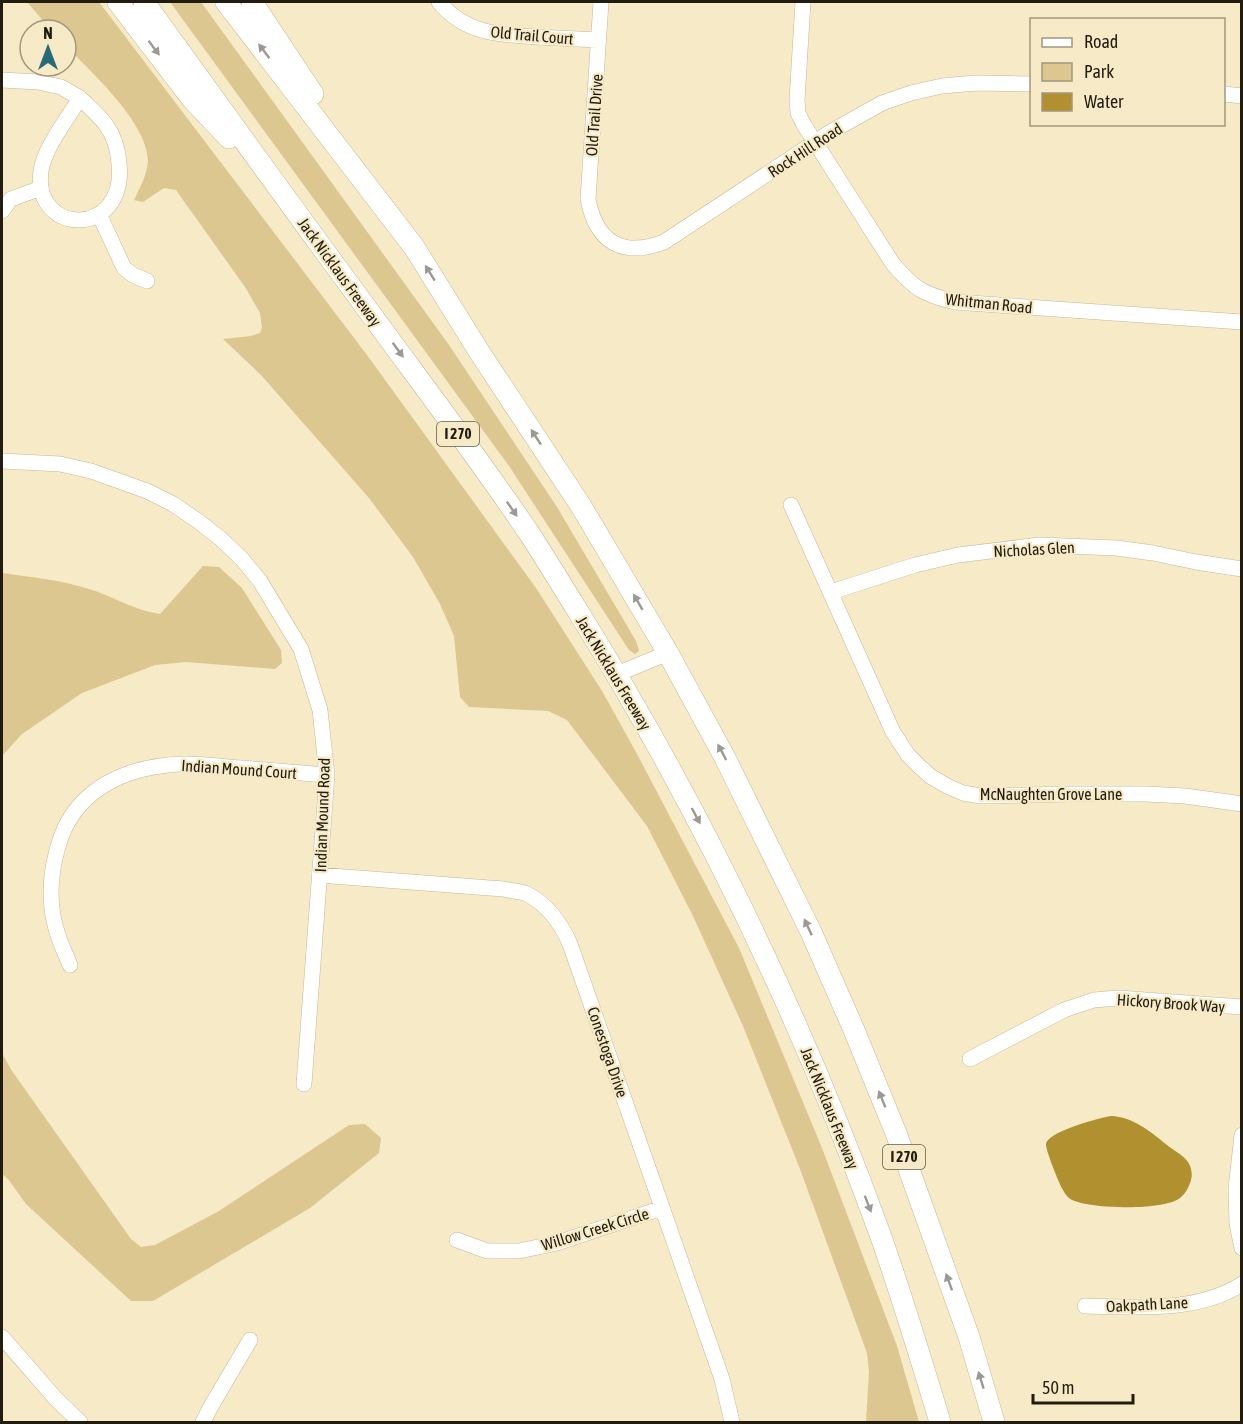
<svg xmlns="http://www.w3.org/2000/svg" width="1243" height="1424" viewBox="0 0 1243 1424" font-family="'Asap Condensed',sans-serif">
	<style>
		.green { fill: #dbc78f }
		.water { fill: #b0902f }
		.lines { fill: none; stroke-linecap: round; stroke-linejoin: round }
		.minor-casing { stroke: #c5b895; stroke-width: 16 }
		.highway-casing { stroke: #c5b895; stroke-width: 22 }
		.minor { stroke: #fff; stroke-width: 15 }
		.highway { stroke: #fff; stroke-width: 21 }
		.oneway { fill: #9b9993 }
		.labels { text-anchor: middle; stroke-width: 4.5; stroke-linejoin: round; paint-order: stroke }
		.shield { fill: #f7eac6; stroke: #615a46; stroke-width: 1.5 }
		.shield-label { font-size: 15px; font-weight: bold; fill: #211c0f }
		.street-label { font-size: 16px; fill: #211c0f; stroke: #f7eac6 }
	</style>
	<rect width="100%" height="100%" fill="#f7eac6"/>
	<path class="green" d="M27,2H99L367,355L536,588L602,691L637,754L739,948L822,1148L897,1346L919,1422H866L869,1372L867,1353L800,1169L743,1026L693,916L647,826L567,720L548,711L469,707L460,697L454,636L440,604L413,557L369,498L261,375L223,339L251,336L260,333L262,327L260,313L245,287L176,190L164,188L143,202L134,200C140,188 147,175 148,161C148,123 91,72 66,46V30H51Z
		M170,2H201L449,345L557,507L636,641L639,651L635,654L629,650L509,466Z
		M203,566L219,567L242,588L281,650L282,663L275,669L186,662L155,665L82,693L22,734L2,756V573C31,577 61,580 89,589C113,596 135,611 160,614Z
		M2,1053L12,1071L131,1239L141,1247L155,1245L219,1211L349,1125L365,1124L381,1138L379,1153L310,1208L153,1301H131L26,1204L8,1179L2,1174Z"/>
	<path class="water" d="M1111,1116C1133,1117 1150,1131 1167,1145C1173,1150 1183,1155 1188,1162C1192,1168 1193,1177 1190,1183C1188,1189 1185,1194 1180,1198C1163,1211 1091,1209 1072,1200C1068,1198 1065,1194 1063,1190C1059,1184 1045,1148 1046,1144C1047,1132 1099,1118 1111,1116Z"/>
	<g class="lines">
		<g class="minor-casing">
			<path id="minor" d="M439,2C465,34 500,35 537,37C558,38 578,39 598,40
				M601,2L588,199C596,242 622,258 664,242L832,131L882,103L911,93L942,86L976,83L1032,84
				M803,2L797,100L798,113L804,125L893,264C915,289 922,294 955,302L1242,322
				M2,80L38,82L61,87L80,98
				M1224,94L1242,96
				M80,98C89,107 99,115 106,125C114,136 118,150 119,163C127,239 32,236 41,171C44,148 68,118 80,98Z
				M2,211L11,199L41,188
				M99,214L124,268L133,275L147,281
				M2,461L60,464L91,471L147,491L173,504L198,521L221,539L242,559L260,581L301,649L320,710L327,775L304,1084
				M791,505L893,732L908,755L919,766L930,776L947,786L963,793L981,796L1072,794H1145L1185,796L1242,804
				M831,592L915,565L958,555L1040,545L1116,548L1153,553L1196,562L1242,569
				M617,674L668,653
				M319,875L503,889C511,891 520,891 527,894C548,905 561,923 570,944L722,1379L732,1422
				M70,965C66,955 61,945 58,935C47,903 50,869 61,837C80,786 130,766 182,764C201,763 221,767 241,768C269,770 298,773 327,775
				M970,1059L1064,1010L1094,1000L1118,998L1242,1007
				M1242,1135L1236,1189L1237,1224L1242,1248
				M457,1240L487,1251H519L557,1243L662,1208
				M1085,1306C1136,1307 1196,1313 1242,1284
				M2,1337L56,1399L80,1422
				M203,1422L210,1408L250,1340"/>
		</g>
		<g class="highway-casing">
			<path id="highway" d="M118,2L193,100L229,138
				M144,2C215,100 285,198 357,295C415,375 476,454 531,536C547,561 563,587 579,613C701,809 801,1017 880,1234C902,1296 921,1359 940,1422
				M226,2L414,247L480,353L581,506L668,653L725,758L811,932L854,1030L896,1133L969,1337L994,1422
				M252,2L313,94"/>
		</g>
		<use href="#minor" class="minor"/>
		<use href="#highway" class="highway"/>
	</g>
	<defs><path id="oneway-solid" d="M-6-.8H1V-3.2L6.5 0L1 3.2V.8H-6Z" transform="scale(1.5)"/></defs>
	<g class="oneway">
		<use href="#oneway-solid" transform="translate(154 48) rotate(53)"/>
		<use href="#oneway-solid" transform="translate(264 51) rotate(-127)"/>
		<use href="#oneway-solid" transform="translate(430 273) rotate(-122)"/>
		<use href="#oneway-solid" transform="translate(398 350) rotate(54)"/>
		<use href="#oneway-solid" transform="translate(536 437) rotate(-123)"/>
		<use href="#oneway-solid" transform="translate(512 509) rotate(55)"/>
		<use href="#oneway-solid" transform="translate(638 602) rotate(-120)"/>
		<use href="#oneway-solid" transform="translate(722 752) rotate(-118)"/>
		<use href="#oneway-solid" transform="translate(696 816) rotate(62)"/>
		<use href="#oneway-solid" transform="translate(808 927) rotate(-115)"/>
		<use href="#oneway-solid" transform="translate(882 1099) rotate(-112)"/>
		<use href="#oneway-solid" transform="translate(868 1204) rotate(69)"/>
		<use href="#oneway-solid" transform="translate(949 1282) rotate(-110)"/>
		<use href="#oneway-solid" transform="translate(981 1380) rotate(-107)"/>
	</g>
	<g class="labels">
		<g class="shield">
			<rect x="437" y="422" width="42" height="24" rx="4.5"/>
			<rect x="883" y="1145" width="42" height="24" rx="4.5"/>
		</g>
		<g class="shield-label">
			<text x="458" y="439">I 270</text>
			<text x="904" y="1162">I 270</text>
		</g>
		<g class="street-label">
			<text transform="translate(532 35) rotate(5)" y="6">Old Trail Court</text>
			<text transform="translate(594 115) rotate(-86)" y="6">Old Trail Drive</text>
			<text transform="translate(805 150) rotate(-33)" y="6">Rock Hill Road</text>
			<text transform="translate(340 272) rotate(54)" y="6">Jack Nicklaus Freeway</text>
			<text transform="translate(989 303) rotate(6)" y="6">Whitman Road</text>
			<text transform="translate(1034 549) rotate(-3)" y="6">Nicholas Glen</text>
			<text transform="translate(614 673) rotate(59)" y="6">Jack Nicklaus Freeway</text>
			<text transform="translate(239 769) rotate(4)" y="6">Indian Mound Court</text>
			<text x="1051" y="800">McNaughten Grove Lane</text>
			<text transform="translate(322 815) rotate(-88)" y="6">Indian Mound Road</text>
			<text transform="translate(1171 1003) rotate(4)" y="6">Hickory Brook Way</text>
			<text transform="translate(608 1052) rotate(71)" y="6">Conestoga Drive</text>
			<text transform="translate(830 1108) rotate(68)" y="6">Jack Nicklaus Freeway</text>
			<text transform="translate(595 1229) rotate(-17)" y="6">Willow Creek Circle</text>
			<text transform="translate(1147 1304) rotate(-3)" y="6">Oakpath Lane</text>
		</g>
	</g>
	<rect width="1243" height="1424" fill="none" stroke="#211c0f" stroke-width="6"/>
	<rect x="1030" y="18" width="195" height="108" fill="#f7eac6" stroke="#a1987d" stroke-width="1.5"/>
	<rect x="1042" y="38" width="30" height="9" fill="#ffffff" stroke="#a1987d" stroke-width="1.5"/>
	<text x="1084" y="48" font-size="18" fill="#211c0f">Road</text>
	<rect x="1042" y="63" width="30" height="18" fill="#dbc78f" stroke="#a1987d" stroke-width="1.5"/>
	<text x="1084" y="78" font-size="18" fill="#211c0f">Park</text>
	<rect x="1042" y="93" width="30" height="18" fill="#b0902f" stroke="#a1987d" stroke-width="1.5"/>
	<text x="1084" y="108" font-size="18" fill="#211c0f">Water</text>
	<g transform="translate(48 48)"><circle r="28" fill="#f7eac6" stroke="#a1987d" stroke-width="1.5"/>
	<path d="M0-4.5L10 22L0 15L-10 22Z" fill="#276a7c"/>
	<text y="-9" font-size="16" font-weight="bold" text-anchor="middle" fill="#211c0f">N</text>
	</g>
	<path d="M1033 1394v9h100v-9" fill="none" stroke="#211c0f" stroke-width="3"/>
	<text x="1042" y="1394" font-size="18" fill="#211c0f" stroke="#f7eac6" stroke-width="4.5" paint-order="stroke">50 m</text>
</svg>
